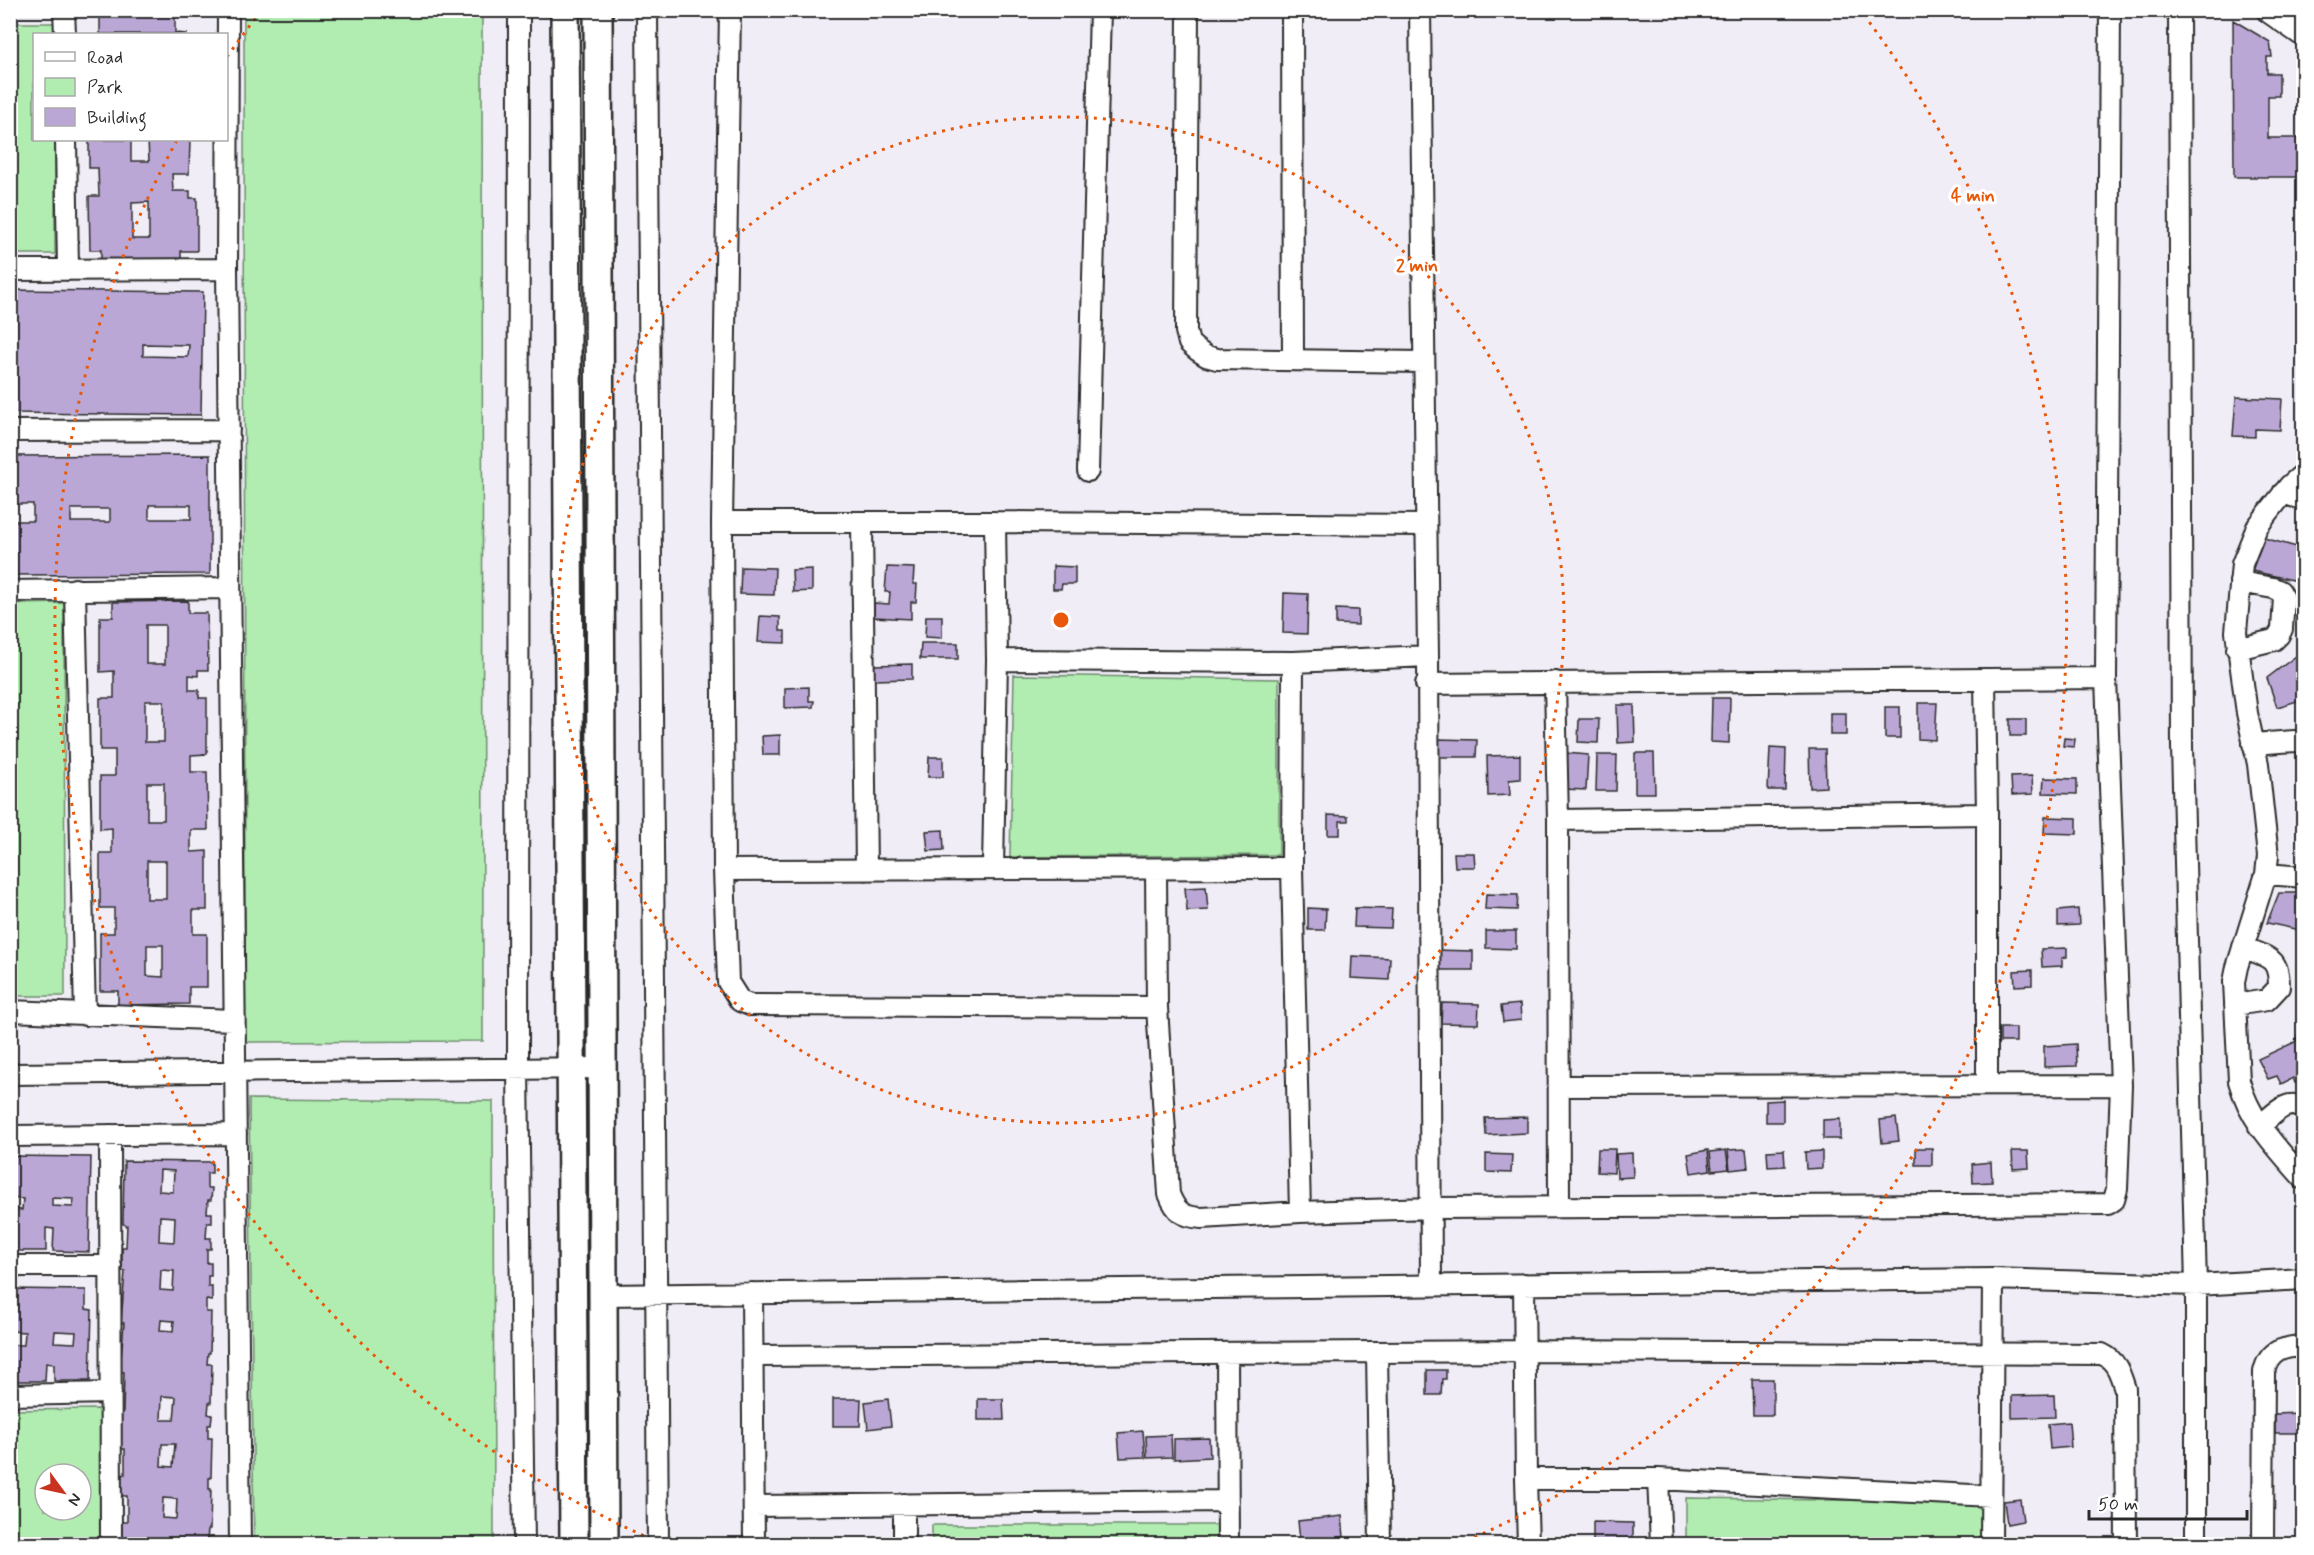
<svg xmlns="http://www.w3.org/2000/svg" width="2314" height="1555" viewBox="0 0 2314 1555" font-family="Mynerve,sans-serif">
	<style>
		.green { fill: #b1ecb1; stroke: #6e8c6e; stroke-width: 1.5; fill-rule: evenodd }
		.building { fill: #bba7d6; stroke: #2b2b2b; stroke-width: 1.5; fill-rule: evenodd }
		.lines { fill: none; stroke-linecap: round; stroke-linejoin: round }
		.street-casing { stroke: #2b2b2b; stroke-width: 24 }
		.secondary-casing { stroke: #2b2b2b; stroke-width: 32 }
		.street { stroke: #fff; stroke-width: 20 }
		.secondary { stroke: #fff; stroke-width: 27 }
		.ring { fill: none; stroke: #e8590c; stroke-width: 3; stroke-dasharray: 3 6 }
		.centre { fill: #e8590c; stroke: #fff; stroke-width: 3 }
		.ring-label { font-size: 18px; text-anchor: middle; font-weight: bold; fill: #e8590c; stroke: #fff; stroke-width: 6; stroke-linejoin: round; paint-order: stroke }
	</style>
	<rect width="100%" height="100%" fill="#f1edf7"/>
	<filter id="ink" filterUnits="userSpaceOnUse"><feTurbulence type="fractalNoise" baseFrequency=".0167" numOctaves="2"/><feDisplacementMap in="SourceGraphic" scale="12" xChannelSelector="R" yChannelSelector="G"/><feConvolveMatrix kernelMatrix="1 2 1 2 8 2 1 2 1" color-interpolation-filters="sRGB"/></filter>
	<g filter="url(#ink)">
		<path class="green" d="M244,11H482L483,1041L245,1042Z
			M11,23H54V34H34V140H55V254H11Z
			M64,603L65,996H11V604Z
			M1014,675L1279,679V855L1010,857Z
			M249,1099L493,1101L494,1544H254Z
			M101,1409V1544H11V1410ZM45,1474H81V1510H45Z
			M1686,1498L1984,1502V1544H1686Z
			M932,1525H1217V1544H932Z"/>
		<path class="building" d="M91,10H186V16H175V33L187,34H100V17H94V11Z
			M2233,20L2270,42L2272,57H2267V73H2279V96H2268V138H2304V177H2234Z
			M89,140H131V161H149L148,140H190L189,174H172L173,191H190V198H197V251H181V265L101,266V250H90L89,196H99L98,168H89ZM149,202V239H132V203Z
			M10,290L203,292L201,415L10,413ZM143,344L189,345L188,357L143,356Z
			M2236,397L2282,399L2280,430L2255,429V437L2233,436Z
			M210,455V574L10,575V521H33V504H10V456ZM149,505H191V519H149ZM71,509H110V522H71Z
			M2264,538L2304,549V632L2298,631L2297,614L2302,582L2252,571Z
			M1053,566L1075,567V584H1062L1061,589H1053Z
			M741,567L775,568L774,595L740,594Z
			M887,567L914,568L913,584H917L916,602H911V619L873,617L874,603L889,604L890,592H885Z
			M812,569V591L793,592L792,570Z
			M1284,593L1308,594L1307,634L1283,633Z
			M188,601V613H207L208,670H198V676L189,675V690H199V698H207V754L191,755V772H207L208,830H191V852L207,851V910H193V934H207V987H189V1004L118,1005V991H100V933H114V908H100V853H112V828L100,829V776H115V750H100V698H114V671L100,672V617H113V602ZM146,625H165V664H146ZM145,701H164V742H145ZM147,783H164V820H147ZM147,861H166V899H147ZM147,945H163V977L147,976Z
			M1336,609L1358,610V625L1336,624Z
			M760,616L780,617V631H785V643L758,642Z
			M926,616H942V638L925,637Z
			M921,643H958V659H920Z
			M2304,650V699L2277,707L2267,678Z
			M912,664V679L874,680L873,665Z
			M809,687V701H814L813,707L785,708V688Z
			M1712,698H1730L1729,743L1711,742Z
			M1918,703H1937L1935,740L1918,739Z
			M1617,705H1634L1635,742L1618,743Z
			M1885,707H1900V738H1885Z
			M1830,713H1846V735H1830Z
			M1579,719H1599L1598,743L1578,742Z
			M2010,719H2026V736H2010Z
			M780,735V755H763L762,736Z
			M2064,738L2075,739L2074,747L2063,746Z
			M1438,739L1477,740L1476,757H1437Z
			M1770,748L1786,749L1785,790H1768Z
			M1809,749H1825L1826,787L1810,788Z
			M1566,753L1588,755L1586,790L1563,789Z
			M1635,753H1654L1655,793H1635Z
			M1520,755V779L1509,780L1510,795L1488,796L1487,756Z
			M1597,755H1617L1616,791H1596Z
			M929,757H943V777H928Z
			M2032,776L2033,794L2012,795L2011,777Z
			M2044,778L2077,779V794L2043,793Z
			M1328,815L1348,816V821H1340V835H1328Z
			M2045,817L2077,818V834L2044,833Z
			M943,830L944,850L928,851L926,831Z
			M1454,853H1474L1475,867H1455Z
			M1206,887L1208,910L1187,911L1185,888Z
			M2279,893H2304V931L2267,923Z
			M1486,894L1518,895L1517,910L1485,909Z
			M1308,908L1326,909L1325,930H1308Z
			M1355,908L1392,909L1391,928L1354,927Z
			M2078,909L2079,925L2058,926V911Z
			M1486,931H1516V949L1486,948Z
			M2067,948V957L2062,958V966L2042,967L2041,949Z
			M1433,950L1473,951V970H1433Z
			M1352,956L1390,958L1389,980L1351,978Z
			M2032,970V985L2015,986L2014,971Z
			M1442,1003L1479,1004L1478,1024L1441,1023Z
			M1520,1004L1521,1020L1503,1022L1501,1006Z
			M2304,1019V1079L2295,1083L2293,1078L2281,1084L2277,1076L2268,1079L2258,1059L2295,1042Z
			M2000,1028H2016V1042H2000Z
			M2076,1044L2077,1066L2044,1067V1046Z
			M1783,1100V1122H1766V1101Z
			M1527,1117V1133L1486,1135L1485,1118Z
			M1896,1118L1899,1141L1882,1143L1880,1120Z
			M1840,1119V1139H1823V1120Z
			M1916,1148H1932V1165H1916Z
			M1598,1149H1615L1614,1173L1597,1172Z
			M1746,1149L1748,1168L1730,1170L1728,1150Z
			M1708,1150L1710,1170L1691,1173L1688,1154Z
			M1726,1150L1729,1169L1712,1171L1710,1152Z
			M1784,1150L1785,1166L1768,1167L1767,1151Z
			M1822,1151V1168L1806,1169L1805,1152Z
			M2012,1151H2028L2029,1168L2013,1169Z
			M1632,1153L1633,1177L1617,1178L1616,1154Z
			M1486,1154L1512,1155L1511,1173L1486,1172Z
			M10,1156L91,1157L89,1252L53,1251L54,1229L46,1228V1251H10V1209L22,1210L23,1199L10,1198ZM52,1198L74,1199L73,1207L52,1206Z
			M124,1161L212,1162V1173H207V1188H212L211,1200H208L207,1213H212V1223H207L206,1238H211V1249H207V1263H211V1276H208V1286H212V1301L206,1300V1312H211L210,1353H208L207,1364H212L211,1403H209L208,1414L212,1415L211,1425H208V1438H212L211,1478H209V1489H211L210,1529H208L207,1541H210V1544H119L120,1522H127V1496H121V1475L125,1474V1449H119L120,1412L123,1413L124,1372H120L124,1323H121L125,1271H122V1247H126L127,1225L123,1224ZM160,1170L174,1171L173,1192L159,1191ZM160,1216L175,1217L174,1242L159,1241ZM161,1270L174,1271L173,1291L160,1290ZM161,1320L174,1321L173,1331L160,1330ZM162,1396L176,1397L174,1420H161ZM162,1444H175L173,1467L161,1466ZM163,1498L177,1499L176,1519L162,1518Z
			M1991,1162L1992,1182L1973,1183L1972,1164Z
			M10,1289L86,1290V1309L92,1310L90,1381H54V1364L46,1363L45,1381H10V1345H24L25,1332L10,1331ZM55,1331L76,1332L75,1343L54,1342Z
			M1427,1370H1446V1379H1442L1441,1395H1427Z
			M1752,1379H1773V1415H1753Z
			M2054,1395L2055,1417L2012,1418V1396Z
			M833,1399H861L860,1426H833Z
			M888,1399L891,1426L868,1429L865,1402Z
			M978,1399H1003L1004,1420H978Z
			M2304,1413V1433H2275V1414Z
			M2069,1422L2071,1447L2050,1449L2048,1424Z
			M1143,1431L1145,1457L1120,1458L1118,1433Z
			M1171,1435L1172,1457L1147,1458L1146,1436Z
			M1209,1438L1210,1457L1174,1459V1439Z
			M2020,1499L2023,1521L2007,1524L2004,1501Z
			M1342,1516L1344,1537L1300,1541L1298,1521Z
			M1593,1522L1633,1523V1544H1593Z"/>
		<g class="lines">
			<g class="street-casing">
				<path id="street" d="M64,10L65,34
					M228,10L227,269L240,1544
					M519,10L518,1069L524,1544
					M647,10L658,1544
					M730,10L722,522L724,870L728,982L740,1001L750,1005L1157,1007
					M1188,10L1186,331L1189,343L1197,350L1206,356L1217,359L1423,362
					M1292,10L1293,360
					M1420,10L1428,656L1431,1286
					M2179,10L2182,747L2196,1285V1544
					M2268,12L2304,37
					M66,140L68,270
					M10,270L227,269
					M10,431L229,430
					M1088,471L1100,10
					M2304,473L2290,485L2257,527L2242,564L2236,632L2247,713L2258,764L2268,856L2266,874L2237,967L2234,982L2239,1081C2250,1121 2277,1148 2304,1179
					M2283,493L2304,500
					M722,522H995L1425,525
					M862,523L866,870
					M75,589L85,1015
					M10,591L230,588
					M2237,649L2274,640L2279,635L2282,629L2284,598L2280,591L2273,588L2240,582
					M997,660L1293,662L1428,656
					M1293,662L1292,868L1300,1212
					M1985,679L1987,814V1084
					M1555,682L1558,820L1559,1206
					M1426,684L2106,678
					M2253,744L2295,741L2304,743
					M1558,820L1987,814
					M993,868L997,660L995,522
					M1156,869L1157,1007L1169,1194C1176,1212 1183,1217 1202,1218L1300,1212L1431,1208L2108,1204L2114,1200L2117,1189L2121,1085L2106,678L2110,10
					M724,870L1292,868
					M2266,874L2304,877
					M2235,1005L2267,1000L2279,987C2279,956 2268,958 2243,947
					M10,1011L233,1020
					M10,1074L602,1068
					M1559,1086L2121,1085
					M2259,1127C2271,1117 2288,1095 2304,1110
					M110,1135L111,1544
					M10,1136L236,1134
					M10,1266H111
					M1524,1284L1526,1479L1528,1544
					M752,1293L754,1544
					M604,1295L1993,1279L2196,1285L2304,1279
					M1377,1352L1380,1544
					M1227,1353L1228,1544
					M753,1356L1524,1351L2102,1354C2117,1361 2120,1374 2125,1389L2126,1544
					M10,1395L111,1393
					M1526,1479H1658L1991,1496
					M1658,1479L1661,1544
					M904,1504V1544
					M754,1506L1228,1501
					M1991,1544L1993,1279
					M2263,1544L2264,1372C2269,1350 2283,1347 2304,1346"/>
			</g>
			<g class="secondary-casing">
				<path id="secondary" d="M565,10L574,1544
					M598,10L604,1544"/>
			</g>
			<use href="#street" class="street"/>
			<use href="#secondary" class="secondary"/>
		</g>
	</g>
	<g class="ring">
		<circle cx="1061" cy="620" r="503"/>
		<path d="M660 1543A1006 1006 0 0 1 177 140M227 57A1006 1006 0 0 1 258 15M1864 15A1006 1006 0 0 1 1462 1543"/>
	</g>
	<circle cx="1061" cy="620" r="9" class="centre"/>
	<g class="ring-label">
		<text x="1973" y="201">4 min</text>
		<text x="1417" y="271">2 min</text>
	</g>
	<rect width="2314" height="1555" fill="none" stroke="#fff" stroke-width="36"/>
	<rect x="18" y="18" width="2278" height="1519" fill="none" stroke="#2b2b2b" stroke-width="2" filter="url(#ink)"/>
	<rect x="33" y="33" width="195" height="108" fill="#ffffff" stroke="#aaaaaa" stroke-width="1.5"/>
	<rect x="45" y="52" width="30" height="9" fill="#ffffff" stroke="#aaaaaa" stroke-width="1.5"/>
	<text x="87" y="63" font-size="18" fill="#2b2b2b">Road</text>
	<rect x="45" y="78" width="30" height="18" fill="#b1ecb1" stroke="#aaaaaa" stroke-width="1.5"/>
	<text x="87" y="93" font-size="18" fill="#2b2b2b">Park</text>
	<rect x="45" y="108" width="30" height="18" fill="#bba7d6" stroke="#aaaaaa" stroke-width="1.5"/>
	<text x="87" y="123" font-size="18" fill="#2b2b2b">Building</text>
	<g transform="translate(63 1492) rotate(123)"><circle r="28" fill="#ffffff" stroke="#aaaaaa" stroke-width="1.5"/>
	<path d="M0-4.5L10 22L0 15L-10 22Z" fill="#c8321e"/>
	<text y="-9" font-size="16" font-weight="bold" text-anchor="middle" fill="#2b2b2b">N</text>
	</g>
	<path d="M2089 1510v9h158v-9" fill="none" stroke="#2b2b2b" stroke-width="3"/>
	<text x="2098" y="1510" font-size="18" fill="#2b2b2b" stroke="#ffffff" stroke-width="4.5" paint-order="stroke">50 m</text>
</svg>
